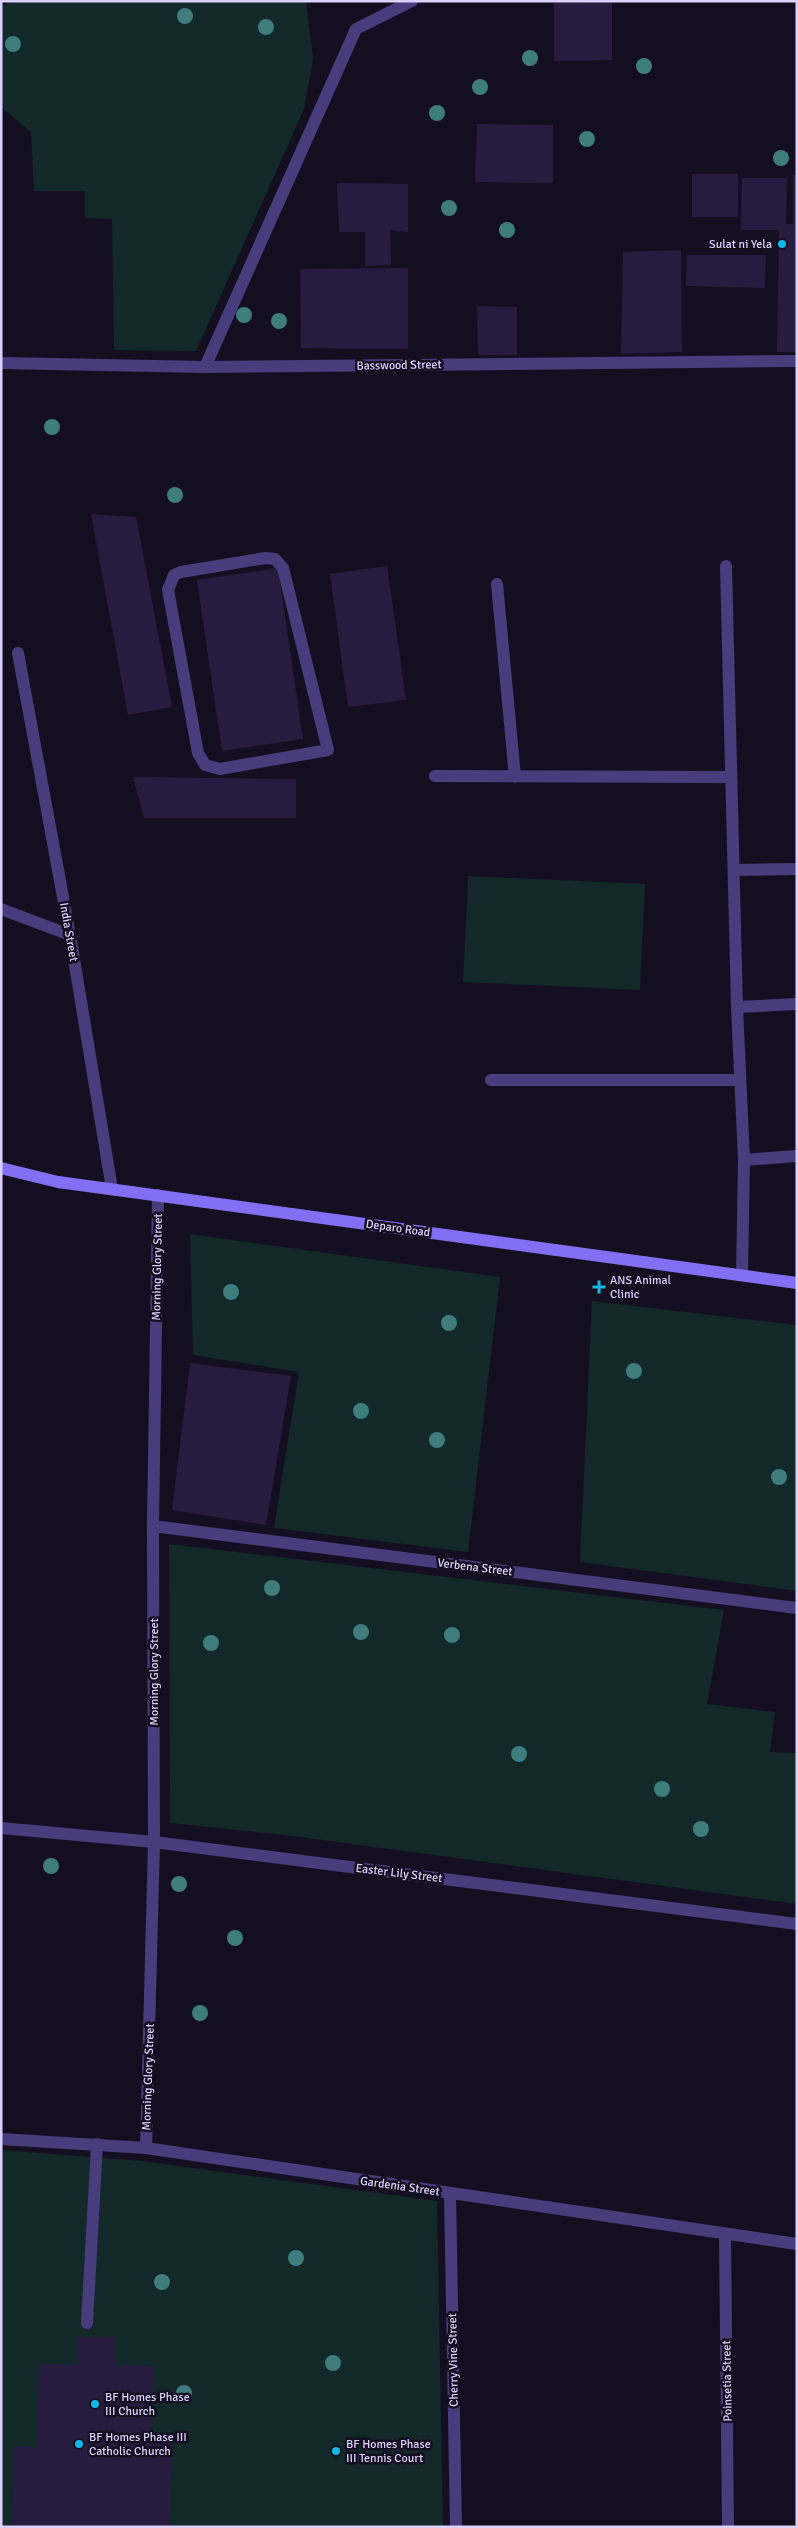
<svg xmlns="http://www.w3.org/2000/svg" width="798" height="2528" viewBox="0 0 798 2528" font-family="Signika,sans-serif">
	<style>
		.green { fill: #122829 }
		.building { fill: #271c40 }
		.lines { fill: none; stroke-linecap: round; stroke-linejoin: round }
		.service { stroke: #473d7c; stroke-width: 12 }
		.minor { stroke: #473d7c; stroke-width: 12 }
		.secondary { stroke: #836ff4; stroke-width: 12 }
		.tree { fill: #3f7c7c }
		.poi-dot { fill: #11b8e7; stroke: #140f20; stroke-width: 2 }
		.labels { text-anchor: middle; stroke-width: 5; stroke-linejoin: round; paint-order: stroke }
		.poi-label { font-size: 12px; fill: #dbd1fc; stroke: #140f20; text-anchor: start }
		.street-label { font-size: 12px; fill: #dbd1fc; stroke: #140f20 }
	</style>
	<rect width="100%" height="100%" fill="#140f20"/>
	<path class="green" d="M10,1H306L313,59L304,109L196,351L114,350L112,219L85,218V191H34L31,132L1,107V7Z
		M468,876L645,884L640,990L463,982Z
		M190,1234L500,1277L468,1552L274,1528L299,1372L193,1355Z
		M592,1301L797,1325V1591L580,1562Z
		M169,1544L724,1610L707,1704L775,1712L770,1752L797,1753V1904L293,1836L170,1823Z
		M1,2150L142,2161L437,2201L443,2527H1Z"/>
	<path class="building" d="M612,2V60L554,61V3Z
		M477,124L553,125V183L475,182Z
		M692,174H738V217H692Z
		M793,175H797V352H777L779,230H741L742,178H787L786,224H793Z
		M337,183L408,184V232L390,230L391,265L365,266V232H339Z
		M681,250L682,352L621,354L623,252Z
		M687,255H766L765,288L686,286Z
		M408,268V349L301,348L300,269Z
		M477,306L517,307V355H478Z
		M91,514L136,517L172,707L128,715Z
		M387,566L406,700L348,707L330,574Z
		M278,568L303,739L222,751L197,580Z
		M133,777L296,779V818H144Z
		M190,1363L291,1376L266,1525L172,1510Z
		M77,2337H115V2365L153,2366L152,2442H171L170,2527H12L14,2446L37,2447L39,2364L77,2365Z"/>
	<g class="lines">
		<path class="service" d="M265,558L275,559L283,568L328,750L220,769L205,765L198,753L168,590L174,575L181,572Z
			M87,2323L97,2144"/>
		<path class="minor" d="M1,363L205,367L797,361
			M205,367L356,29L412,1
			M726,566L737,1007L744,1160L742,1275
			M497,584L515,777
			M18,653L70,935L112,1189
			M435,776L731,777
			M734,870L797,869
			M1,909L70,935
			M737,1007L797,1004
			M491,1080H740
			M744,1160L797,1156
			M153,1526L797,1608
			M1,1828L154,1842L797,1924
			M1,2139L146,2148L797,2244
			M146,2148L154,1842L153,1526L158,1195
			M450,2193L456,2527
			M725,2235L728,2527"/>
		<path class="secondary" d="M1,1168L58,1182L797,1283"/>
	</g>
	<g class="tree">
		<circle cx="185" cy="16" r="8"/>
		<circle cx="266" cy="27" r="8"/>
		<circle cx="13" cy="44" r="8"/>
		<circle cx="530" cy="58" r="8"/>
		<circle cx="644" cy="66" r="8"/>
		<circle cx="480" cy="87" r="8"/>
		<circle cx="437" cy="113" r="8"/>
		<circle cx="587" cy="139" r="8"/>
		<circle cx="781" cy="158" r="8"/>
		<circle cx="449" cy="208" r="8"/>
		<circle cx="507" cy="230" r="8"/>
		<circle cx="244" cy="315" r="8"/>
		<circle cx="279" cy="321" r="8"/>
		<circle cx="52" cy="427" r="8"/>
		<circle cx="175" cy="495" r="8"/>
		<circle cx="231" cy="1292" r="8"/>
		<circle cx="449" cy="1323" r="8"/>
		<circle cx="634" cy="1371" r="8"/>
		<circle cx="361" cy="1411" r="8"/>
		<circle cx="437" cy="1440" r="8"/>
		<circle cx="779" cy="1477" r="8"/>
		<circle cx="272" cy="1588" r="8"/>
		<circle cx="361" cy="1632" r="8"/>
		<circle cx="452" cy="1635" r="8"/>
		<circle cx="211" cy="1643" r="8"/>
		<circle cx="519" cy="1754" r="8"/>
		<circle cx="662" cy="1789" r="8"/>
		<circle cx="701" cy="1829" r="8"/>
		<circle cx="51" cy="1866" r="8"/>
		<circle cx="179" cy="1884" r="8"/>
		<circle cx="235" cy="1938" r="8"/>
		<circle cx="200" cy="2013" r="8"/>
		<circle cx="296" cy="2258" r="8"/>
		<circle cx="162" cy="2282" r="8"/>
		<circle cx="333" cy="2363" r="8"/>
		<circle cx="184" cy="2393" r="8"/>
	</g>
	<g class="poi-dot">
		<circle cx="782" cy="244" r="5"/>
		<path d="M596.5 1279.5h5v5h5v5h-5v5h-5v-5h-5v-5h5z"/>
		<circle cx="95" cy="2404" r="5"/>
		<circle cx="79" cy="2444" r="5"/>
		<circle cx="336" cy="2451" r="5"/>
	</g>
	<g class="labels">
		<g class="poi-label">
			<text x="772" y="248" text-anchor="end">Sulat ni Yela</text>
			<text x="610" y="1284">ANS Animal<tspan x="610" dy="14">Clinic</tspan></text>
			<text x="105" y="2401">BF Homes Phase<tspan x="105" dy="14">III Church</tspan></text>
			<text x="89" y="2441">BF Homes Phase III<tspan x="89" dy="14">Catholic Church</tspan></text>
			<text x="346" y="2448">BF Homes Phase<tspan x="346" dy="14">III Tennis Court</tspan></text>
		</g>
		<g class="street-label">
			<text transform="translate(399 365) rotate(-1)" y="4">Basswood Street</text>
			<text transform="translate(69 932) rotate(80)" y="4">India Street</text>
			<text transform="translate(398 1228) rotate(8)" y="4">Deparo Road</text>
			<text transform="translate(157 1267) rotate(-89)" y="4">Morning Glory Street</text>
			<text transform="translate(475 1567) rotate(7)" y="4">Verbena Street</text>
			<text transform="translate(154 1672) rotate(-90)" y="4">Morning Glory Street</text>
			<text transform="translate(399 1873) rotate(7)" y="4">Easter Lily Street</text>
			<text transform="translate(148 2077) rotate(-88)" y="4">Morning Glory Street</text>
			<text transform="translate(400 2186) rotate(8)" y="4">Gardenia Street</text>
			<text transform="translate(453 2360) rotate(-91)" y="4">Cherry Vine Street</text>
			<text transform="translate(727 2381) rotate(-91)" y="4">Poinsetia Street</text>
		</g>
	</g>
	<rect width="798" height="2528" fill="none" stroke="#dbd1fc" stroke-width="5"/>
</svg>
